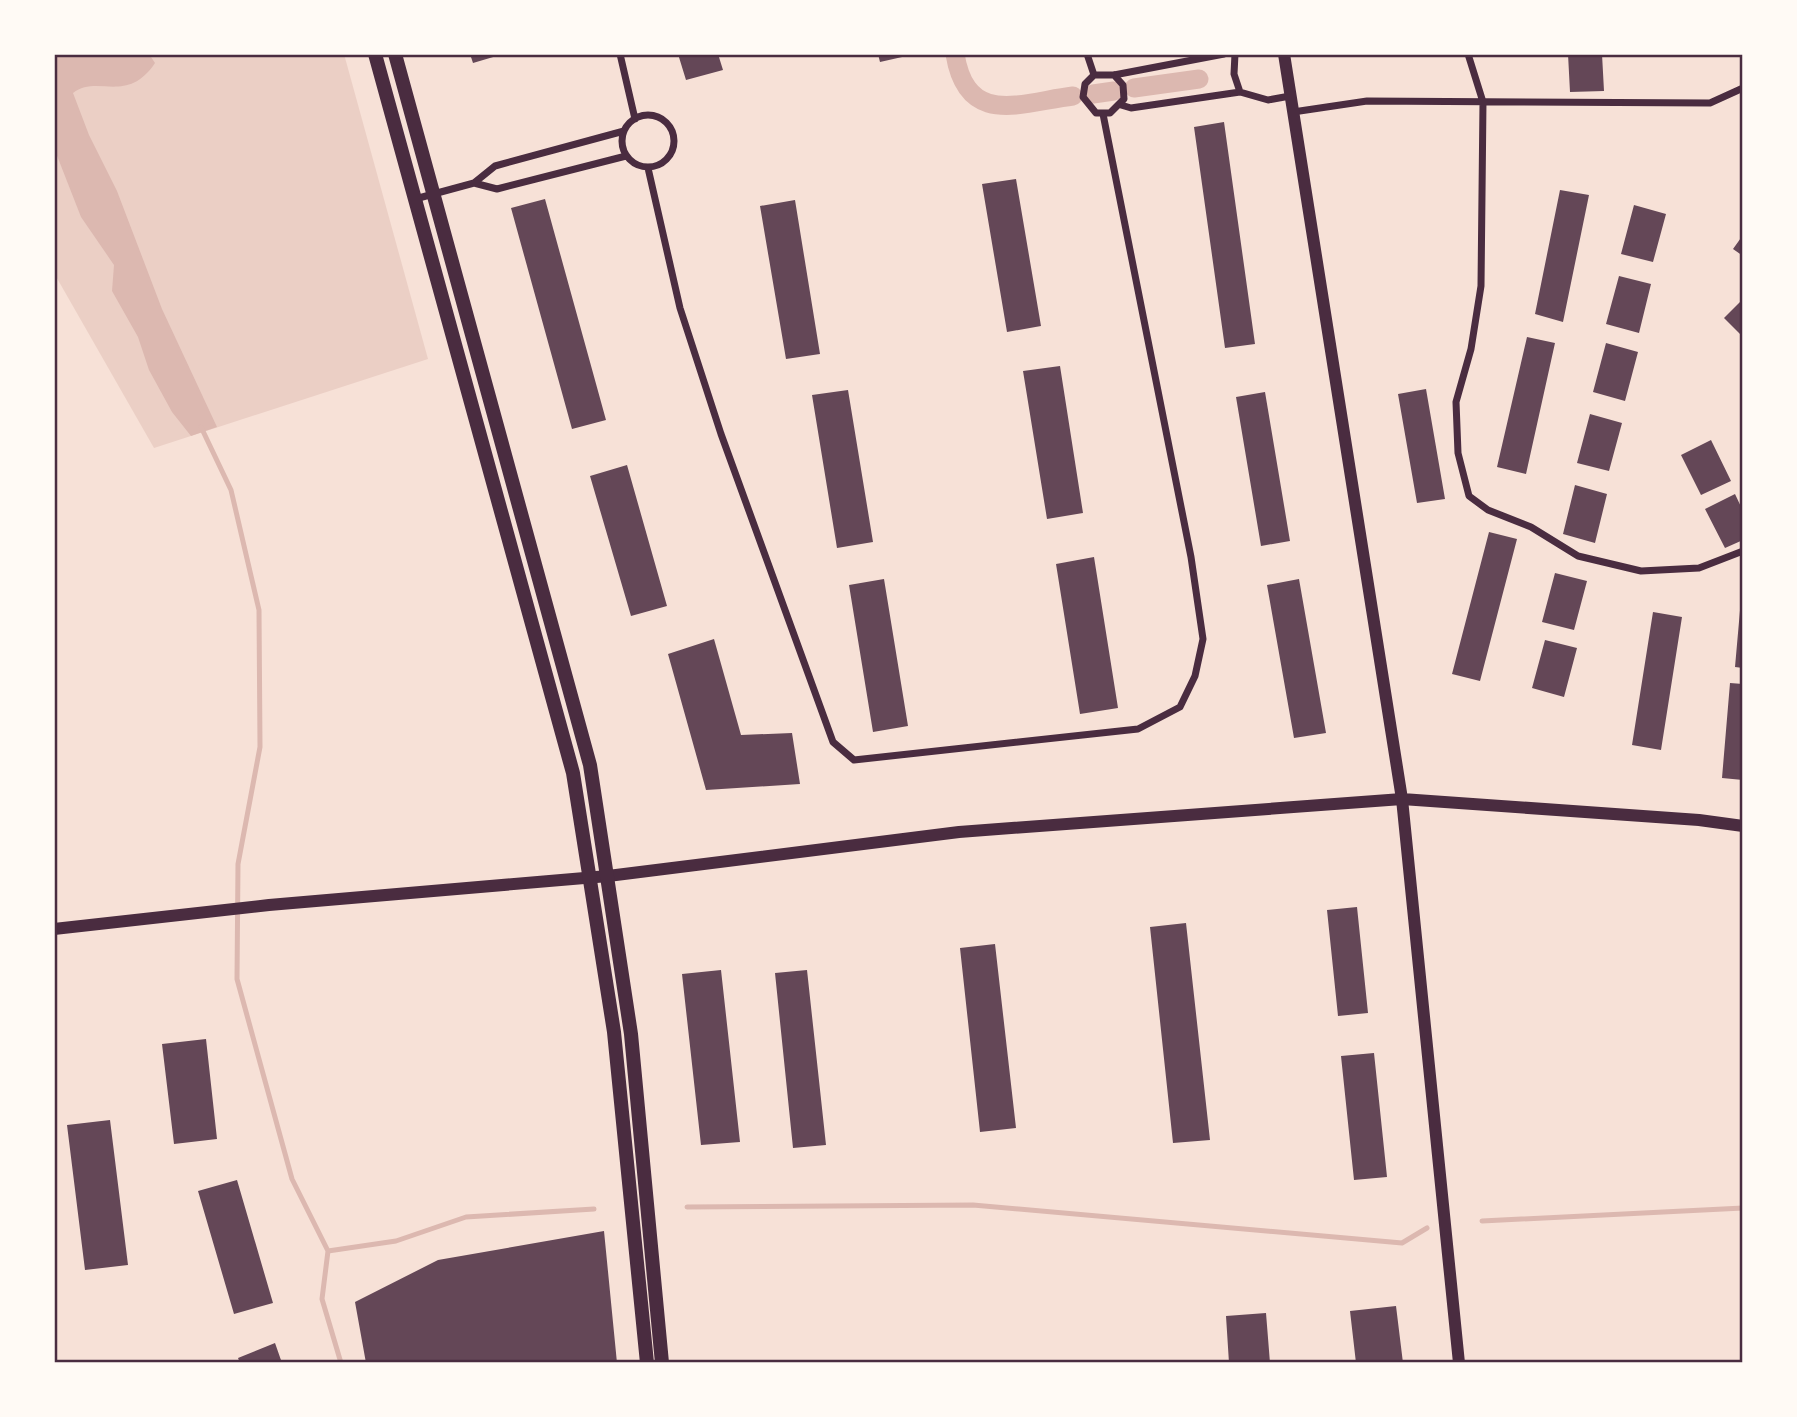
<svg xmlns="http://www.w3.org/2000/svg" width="1797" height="1417" viewBox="0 0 1797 1417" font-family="'Nunito Sans',sans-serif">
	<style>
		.green { fill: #ebcfc5 }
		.water { fill: #dcb8b0 }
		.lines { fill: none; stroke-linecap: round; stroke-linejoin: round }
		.stream { stroke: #dcb8b0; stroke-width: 5 }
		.canal { stroke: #dcb8b0; stroke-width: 19 }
		.building { fill: #644757 }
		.minor { stroke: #4a2c40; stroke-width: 7 }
		.tertiary { stroke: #4a2c40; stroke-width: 12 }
		.secondary { stroke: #4a2c40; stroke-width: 14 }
		.neatline { fill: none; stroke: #4a2c40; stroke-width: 2.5 }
	</style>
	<rect width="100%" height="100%" fill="#f7e1d7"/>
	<path class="green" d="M54,54H344L428,359L154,448L54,273Z"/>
	<path class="water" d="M54,54H149L155,63C127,105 97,74 73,93L89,135L117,191L162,309L217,427L191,436L172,412L149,370L138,337L112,291L114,265L81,217L54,148Z"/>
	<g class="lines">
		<path class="stream" d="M201,427L231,490L259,610L260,747L238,864L237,979L292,1179L328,1251L322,1299L341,1363
			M687,1207L973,1205L1402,1243L1427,1228
			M1482,1221L1743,1208
			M328,1251L396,1241L466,1217L594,1209"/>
		<path class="canal" d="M955,54C967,127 1019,103 1073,96
			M1134,88L1199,79
			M1093,94L1114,91"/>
	</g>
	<path class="building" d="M470,54H500V55L473,63Z
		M678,54H718L723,70L686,80Z
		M878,54H911V55L880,62Z
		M1568,54H1602L1604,91L1570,92Z
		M1224,122L1255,344L1225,348L1194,127Z
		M1016,179L1041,326L1007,332L982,184Z
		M1560,190L1589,195L1563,322L1535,314Z
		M545,199L606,420L572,429L511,208Z
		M795,200L820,354L786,359L760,206Z
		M1634,205L1666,214L1653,262L1621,254Z
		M1743,235V256L1733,249Z
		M1619,276L1651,284L1639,333L1606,324Z
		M1743,299V337L1724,318Z
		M1527,337L1555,343L1526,474L1497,467Z
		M1606,343L1638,352L1625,401L1593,392Z
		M1060,366L1083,513L1047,519L1023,371Z
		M1426,389L1445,499L1417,503L1398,394Z
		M848,390L873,542L837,548L812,395Z
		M1265,392L1290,541L1261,546L1236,397Z
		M1590,414L1622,423L1609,471L1577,463Z
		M1711,440L1731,481L1701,495L1681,455Z
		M627,465L667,606L631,616L590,476Z
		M1575,485L1607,494L1595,543L1563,534Z
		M1735,494L1743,511V540L1725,548L1705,509Z
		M1489,532L1517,539L1480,681L1452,674Z
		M1094,557L1118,708L1080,714L1056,564Z
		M1555,573L1587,581L1574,630L1542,622Z
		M884,579L908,726L873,732L849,585Z
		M1299,579L1326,733L1294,738L1267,585Z
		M1741,599H1743V668L1735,667Z
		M1653,612L1682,617L1661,750L1632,745Z
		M714,639L741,735L792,733L800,784L706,790L668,654Z
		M1545,640L1577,648L1564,697L1532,688Z
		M1730,683L1743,684V780L1722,778Z
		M1357,907L1368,1013L1338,1016L1327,910Z
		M1186,923L1210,1140L1173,1143L1150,927Z
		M995,944L1016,1128L980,1132L960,948Z
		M721,970L740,1142L701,1145L682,974Z
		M807,970L826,1145L793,1148L775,973Z
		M206,1039L217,1139L174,1144L162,1044Z
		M1374,1053L1387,1177L1354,1180L1341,1056Z
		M110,1120L128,1265L85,1270L67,1125Z
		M237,1180L273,1303L234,1314L198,1191Z
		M604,1231L617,1363H366L355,1302L438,1260Z
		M1396,1306L1403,1363H1356L1350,1311Z
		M1266,1313L1270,1363H1229L1226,1316Z
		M275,1343L282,1363H240L238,1358Z"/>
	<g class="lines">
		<path class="minor" d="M620,54L635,119
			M1087,54L1094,75
			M1235,54L1234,74L1240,92L1268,100L1290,96
			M1468,54L1483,102L1481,286L1471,349L1456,402L1458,453L1469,496L1488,510L1531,527L1578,556L1641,571L1699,568L1743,551
			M1114,75L1123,85L1124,99L1110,113H1096L1083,97L1085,84L1094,75H1114L1224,54
			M1121,105L1131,108L1240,92
			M1293,112L1367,101L1710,103L1743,88
			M622 141a26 26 0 1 1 52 0a26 26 0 1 1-52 0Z
			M648,168L680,308L721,434L833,742L854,760L1138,729L1180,707L1195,676L1203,639L1191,557L1103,114
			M474,183L497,189L626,156
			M415,199L474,183L495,166L624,131"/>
		<path class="tertiary" d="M1284,54L1402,799L1459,1363
			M54,929L269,905L608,876L959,832L1402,799L1699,820L1743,826"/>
		<path class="secondary" d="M375,54L573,773L614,1032L647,1363
			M395,54L590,765L631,1034L662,1363"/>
	</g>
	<rect width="1797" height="1417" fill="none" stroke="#fffaf5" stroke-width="112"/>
	<rect x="56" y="56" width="1685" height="1305" class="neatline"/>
</svg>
